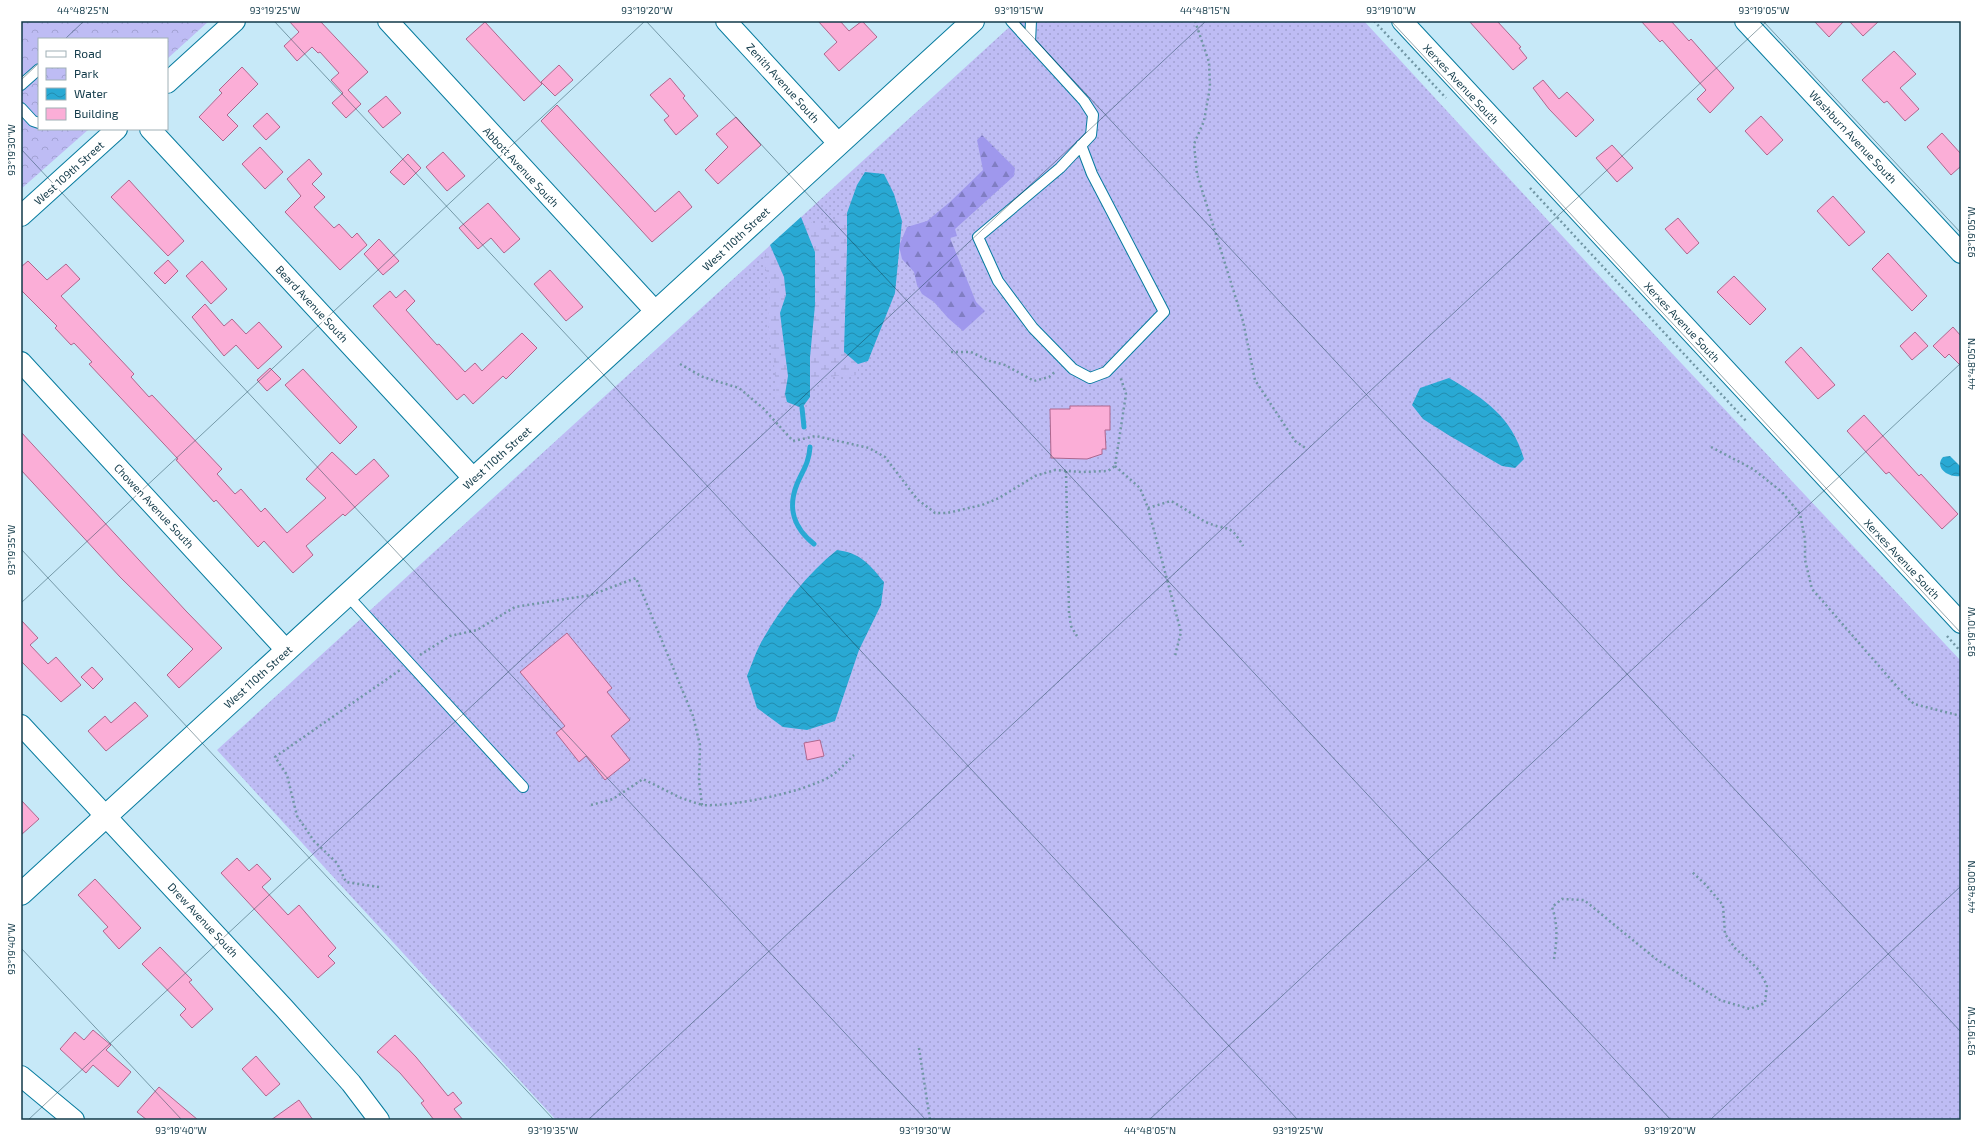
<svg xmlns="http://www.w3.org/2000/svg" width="1982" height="1141" viewBox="0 0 1982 1141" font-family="'Exo 2',sans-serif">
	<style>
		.grass { fill: url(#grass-dots) }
		.forest { fill: url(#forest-firs) }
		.wetland { fill: url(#wetland-marsh) }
		.park { fill: url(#park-crowns) }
		.water { fill: url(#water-waves) }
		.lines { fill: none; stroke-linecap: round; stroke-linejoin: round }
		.stream { stroke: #29a9d4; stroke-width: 5 }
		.building { fill: #fbaed7; stroke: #ae678e }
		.lane-casing { stroke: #077b9e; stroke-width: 12 }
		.street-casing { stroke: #077b9e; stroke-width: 22 }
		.secondary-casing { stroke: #077b9e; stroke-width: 24 }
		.path { stroke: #7196a5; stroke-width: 2.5; stroke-dasharray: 2 3; stroke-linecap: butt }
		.lane { stroke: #fff; stroke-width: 10 }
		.street { stroke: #fff; stroke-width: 20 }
		.secondary { stroke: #fff; stroke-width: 22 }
		.ticks { fill: none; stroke: #123a49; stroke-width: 1; stroke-opacity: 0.45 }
		.labels { text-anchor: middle; stroke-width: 3.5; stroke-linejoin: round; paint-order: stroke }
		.street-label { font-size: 11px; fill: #123a49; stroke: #fff }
		.neatline { fill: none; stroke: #123a49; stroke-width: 1.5 }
		.ticks-label { font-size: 10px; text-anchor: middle; fill: #123a49 }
	</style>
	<defs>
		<pattern id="grass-dots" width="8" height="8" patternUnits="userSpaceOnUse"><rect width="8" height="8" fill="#bebcf4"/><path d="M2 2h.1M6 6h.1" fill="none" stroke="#a2a2d3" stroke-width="1.8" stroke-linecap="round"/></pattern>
		<pattern id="forest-firs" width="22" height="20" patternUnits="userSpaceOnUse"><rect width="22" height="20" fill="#9f98ed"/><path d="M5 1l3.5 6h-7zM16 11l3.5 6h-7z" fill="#807dc2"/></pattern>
		<pattern id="wetland-marsh" width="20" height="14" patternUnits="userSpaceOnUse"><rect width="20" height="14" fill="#bebcf4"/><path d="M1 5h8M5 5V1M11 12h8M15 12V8" fill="none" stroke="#a2a2d3"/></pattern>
		<pattern id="park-crowns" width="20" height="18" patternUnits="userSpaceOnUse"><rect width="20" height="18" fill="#bebcf4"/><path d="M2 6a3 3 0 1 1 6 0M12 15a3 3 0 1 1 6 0" fill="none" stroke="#a2a2d3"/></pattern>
		<pattern id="water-waves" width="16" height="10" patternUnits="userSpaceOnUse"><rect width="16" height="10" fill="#29a9d4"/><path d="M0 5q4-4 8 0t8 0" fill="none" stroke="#228bae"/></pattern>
	</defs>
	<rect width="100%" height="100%" fill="#c7e9f8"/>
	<path class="grass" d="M1016,21H1364L1589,265L1961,661V1120H556L217,750Z"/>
	<path class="forest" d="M982,135L1015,168L1014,176L955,229L957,236L950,238L976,302L985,311L963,331L948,318L934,302L922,294L917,285L914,272L902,259L899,246L907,227L927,221L950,202L983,170L977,140Z"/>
	<path class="wetland" d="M847,213V248L844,352L858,364V375L835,376L815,381L810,397V357L815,305V252L801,217L816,225L832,222Z
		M770,245L784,276L786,295L780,313L788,376L785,394L787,402L777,400L774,362L768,331L770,283L763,260Z"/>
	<path class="park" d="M21,21H209L167,59V39H39V129H89L21,189Z"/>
	<path class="water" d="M865,172L884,174L894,194L902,221L895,293L868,361L858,364L844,352L847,248V213L857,185Z
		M801,217L815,252V305L810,357V397L802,408L787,402L785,394L788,376L780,313L786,295L784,277L770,245Z
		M1449,378C1486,400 1511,416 1524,459L1515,468L1502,466L1450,436L1423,419L1412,405L1420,388Z
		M1950,456L1961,467L1960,476C1951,478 1933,469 1943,457Z
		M837,550C861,553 869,564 884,582L881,605L859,650L835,721L807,730L783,727L757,708L747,676C752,664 756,651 763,639C782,606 807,574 837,550Z"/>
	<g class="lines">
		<path class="stream" d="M802,408L804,427
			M810,447C809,463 803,470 797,484C787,509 794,528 814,544"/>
	</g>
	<path class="building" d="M289,21H320L368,72L348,90L361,104L346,118L332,103L343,93L331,80L339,73L320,52L318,53L312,47L297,61L284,46L299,32Z
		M818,21H840L849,31L862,21L877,37L839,71L824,54L837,42Z
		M1469,21H1497L1521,47L1519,48L1527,58L1513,70Z
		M1641,21H1671L1689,41L1691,39L1734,88L1710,113L1697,99L1706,90L1662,40L1660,42Z
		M1814,21H1844L1829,37Z
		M1849,21H1879L1863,36Z
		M485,22L542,84L524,101L466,39Z
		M1894,51L1916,74L1900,88L1919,109L1905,121L1887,101L1884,103L1862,80Z
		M559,65L573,80L555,96L541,82Z
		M242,67L258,84L227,115L238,126L223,141L199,117L222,93L219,90Z
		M670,78L685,96L683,98L698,116L676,135L664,120L669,116L650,95Z
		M1543,80L1559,99L1567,92L1594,120L1576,137L1549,109L1533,88Z
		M386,96L401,113L383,128L368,111Z
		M557,105L655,212L679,191L692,207L652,242L541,121Z
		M267,113L280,127L266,140L253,126Z
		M1761,116L1783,140L1767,155L1745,131Z
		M736,117L761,145L718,184L705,170L728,147L716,134Z
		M1942,133L1961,154V166L1951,175L1927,147Z
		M1612,145L1633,168L1617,182L1596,158Z
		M260,147L283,172L265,189L242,164Z
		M443,152L465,176L447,191L426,167Z
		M408,154L421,168L404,185L390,172Z
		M309,159L322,174L312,184L325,197L314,207L334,228L339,224L352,238L357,233L367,245L340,270L285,212L301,196L287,179Z
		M129,180L184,241L168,256L111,197Z
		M1833,196L1865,232L1849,246L1817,211Z
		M488,203L520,239L504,253L491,238L478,249L459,228Z
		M1678,218L1699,243L1687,254L1665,229Z
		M379,239L399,261L383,275L364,254Z
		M1888,253L1927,296L1912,311L1872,269Z
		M168,260L178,271L165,284L154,273Z
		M28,261L47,280L66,264L80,279L61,296L134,374L131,377L149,397L152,395L222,469L217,474L235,494L241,489L261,512L265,508L287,533L326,498L306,479L332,452L356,475L374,459L389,476L345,516L343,514L306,546L313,555L293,573L264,541L258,547L216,500L214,502L176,460L178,459L89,364L92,362L74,343L71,345L55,328L57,326L21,290V267Z
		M202,261L227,289L211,304L186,276Z
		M550,270L583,307L566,321L534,284Z
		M1734,276L1766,309L1750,325L1717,292Z
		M405,290L415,301L406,310L437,345L439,344L465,372L475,363L482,371L522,333L537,348L506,379L503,376L473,404L464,394L457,400L373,306L390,291L396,298Z
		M205,304L224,326L232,319L246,334L259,322L282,347L258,369L236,345L224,356L192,317Z
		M1953,327L1961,336V366L1949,354L1945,358L1933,346Z
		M1915,332L1928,346L1912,360L1900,346Z
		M1801,347L1835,385L1818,399L1785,362Z
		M270,368L281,379L267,391L257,380Z
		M303,369L357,427L340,444L285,385Z
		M1070,406H1110V430H1105L1106,449H1102V454L1087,459L1051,458L1050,409H1070Z
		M1864,415L1919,476L1921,474L1958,514L1942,529L1889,472L1886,474L1847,431Z
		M21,432L186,611L222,648L179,688L167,675L193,649L120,577L21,470Z
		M21,620L38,638L30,645L48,664L56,657L81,685L61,702L21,661Z
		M567,633L612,688L607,692L630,720L611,736L630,760L605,780L586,756L579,762L556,733L565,726L520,672Z
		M92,667L103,679L93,689L81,677Z
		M135,702L148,716L106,751L88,731L105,716L111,723Z
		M820,740L824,756L807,760L804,743Z
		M21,800L39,819L21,835Z
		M237,858L249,871L257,864L271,879L262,887L288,915L299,905L336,948L328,956L335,963L318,978L221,873Z
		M95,879L141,928L119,949L103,931L108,927L78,895Z
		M160,947L192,980L189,982L213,1009L192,1028L180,1015L186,1009L142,964Z
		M93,1030L111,1045L106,1050L131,1072L118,1087L93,1065L86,1073L60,1049L75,1032L84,1040Z
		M395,1035L416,1057L448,1096L453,1092L462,1103L454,1109L463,1120H434L421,1103L424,1101L400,1073L377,1052Z
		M256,1056L280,1084L266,1096L242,1069Z
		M159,1087L198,1120H147L137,1112Z
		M299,1100L313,1120H271Z"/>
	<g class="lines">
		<g class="lane-casing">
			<path id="lane" d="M1011,21L1084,101L1093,115L1091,135L1060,168L978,237L998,281L1033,328L1073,369L1090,378L1106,372L1164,312L1092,174L1081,145
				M1030,42L1031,21
				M21,85L39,69
				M21,108L33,121L39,123
				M347,595L523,787"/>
		</g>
		<g class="street-casing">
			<path id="street" d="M388,21L656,312
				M726,21L839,144
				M1402,21L1961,623
				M1745,21L1961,253
				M167,83L235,21
				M150,129L474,479
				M21,216L117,129
				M21,362L287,651
				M21,725L284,1008L351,1083L379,1120
				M21,1076L74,1120"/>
		</g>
		<g class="secondary-casing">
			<path id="secondary" d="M21,894L973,21"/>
		</g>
		<path class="path" d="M1195,21L1209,62L1210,87L1204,121L1194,144L1197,174L1243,321L1255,380L1295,441L1307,449
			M1374,21L1446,98
			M1530,188L1747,422
			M951,352H971L990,361L1005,365L1034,381L1049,377L1056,371
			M680,364L703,377L739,388L763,408L793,441L816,436L869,448L885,457L917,499L935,513H947L982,505L999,498L1035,476L1055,470L1081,472L1108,471L1115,466L1126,394L1120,376
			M1711,447L1753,469L1782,492L1800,514L1805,539V560L1812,589L1899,689L1914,704L1961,716
			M1115,466L1140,488L1148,508L1181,632L1175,656
			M1066,471L1069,613L1071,626L1077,636
			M1148,508L1171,501C1183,507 1194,516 1206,522C1226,532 1229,521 1243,546
			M1947,636L1961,652
			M420,655L450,636L477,630L515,607L591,595L636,578L693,716L700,745L699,781L702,805C732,807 805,792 831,776C839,771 846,762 854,755
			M591,805L613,799L643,779L681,798L702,805
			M379,887L346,882L337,863L314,841L297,816L287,775L275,757L400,670
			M1554,959C1557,941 1558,924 1552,907L1562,899L1584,900L1656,959L1720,1000L1750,1009L1765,1003L1767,985L1757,968L1735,948L1725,934L1723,905L1705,884L1691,871
			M919,1048L930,1120"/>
		<use href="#lane" class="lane"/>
		<use href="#street" class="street"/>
		<use href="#secondary" class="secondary"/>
	</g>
	<path class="ticks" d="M274,21L1298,1120M646,21L1671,1120M1018,21L1961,1032M1391,21L1961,633M1763,21L1961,233M65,39L84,21M21,80L39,63M21,149L926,1120M21,549L554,1120M21,603L645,21M21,948L182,1120M28,1120L1206,21M588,1120L1767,21M1149,1120L1961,363M1710,1120L1961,886"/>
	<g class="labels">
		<g class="street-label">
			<text transform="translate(783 83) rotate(48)" y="4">Zenith Avenue South</text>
			<text transform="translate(1461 84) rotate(47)" y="4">Xerxes Avenue South</text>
			<text transform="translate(1853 137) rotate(47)" y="4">Washburn Avenue South</text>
			<text transform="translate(521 167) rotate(47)" y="4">Abbott Avenue South</text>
			<text transform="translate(69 173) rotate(-42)" y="4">West 109th Street</text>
			<text transform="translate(736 239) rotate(-43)" y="4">West 110th Street</text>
			<text transform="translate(312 304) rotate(47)" y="4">Beard Avenue South</text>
			<text transform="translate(1682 322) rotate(47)" y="4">Xerxes Avenue South</text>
			<text transform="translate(497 458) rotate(-42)" y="4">West 110th Street</text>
			<text transform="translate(154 506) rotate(47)" y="4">Chowen Avenue South</text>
			<text transform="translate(1902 559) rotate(47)" y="4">Xerxes Avenue South</text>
			<text transform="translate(258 677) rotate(-42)" y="4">West 110th Street</text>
			<text transform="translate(203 920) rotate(47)" y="4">Drew Avenue South</text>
		</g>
	</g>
	<rect width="1982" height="1141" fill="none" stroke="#ffffff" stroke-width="44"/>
	<rect x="38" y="38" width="130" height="92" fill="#ffffff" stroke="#a0b0b6"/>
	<rect x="46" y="51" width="20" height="6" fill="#ffffff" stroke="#a0b0b6"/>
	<text x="74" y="58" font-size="12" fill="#123a49">Road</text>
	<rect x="46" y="68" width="20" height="12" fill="url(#park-crowns)" stroke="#a0b0b6"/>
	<text x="74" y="78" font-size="12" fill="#123a49">Park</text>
	<rect x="46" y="88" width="20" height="12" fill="url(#water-waves)" stroke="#a0b0b6"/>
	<text x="74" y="98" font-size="12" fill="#123a49">Water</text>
	<rect x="46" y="108" width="20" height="12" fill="#fbaed7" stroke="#a0b0b6"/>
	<text x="74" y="118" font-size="12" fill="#123a49">Building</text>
	<rect x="22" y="22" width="1938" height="1097" class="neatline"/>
	<g class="ticks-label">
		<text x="83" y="14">44°48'25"N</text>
		<text x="275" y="14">93°19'25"W</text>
		<text x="647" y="14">93°19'20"W</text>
		<text x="1019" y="14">93°19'15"W</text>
		<text x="1205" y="14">44°48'15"N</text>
		<text x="1391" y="14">93°19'10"W</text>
		<text x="1764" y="14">93°19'05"W</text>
		<text transform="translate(11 150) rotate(-90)" y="4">93°19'30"W</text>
		<text transform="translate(1971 232) rotate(-90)" y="4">93°19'05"W</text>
		<text transform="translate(1971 364) rotate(-90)" y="4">44°48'05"N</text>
		<text transform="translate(11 550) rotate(-90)" y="4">93°19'35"W</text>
		<text transform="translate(1971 632) rotate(-90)" y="4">93°19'10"W</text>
		<text transform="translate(1971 887) rotate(-90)" y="4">44°48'00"N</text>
		<text transform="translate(11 949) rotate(-90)" y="4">93°19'40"W</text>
		<text transform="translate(1971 1031) rotate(-90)" y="4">93°19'15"W</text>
		<text x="181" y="1134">93°19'40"W</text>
		<text x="553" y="1134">93°19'35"W</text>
		<text x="925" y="1134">93°19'30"W</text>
		<text x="1150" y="1134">44°48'05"N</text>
		<text x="1298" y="1134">93°19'25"W</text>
		<text x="1670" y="1134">93°19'20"W</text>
	</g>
</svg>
